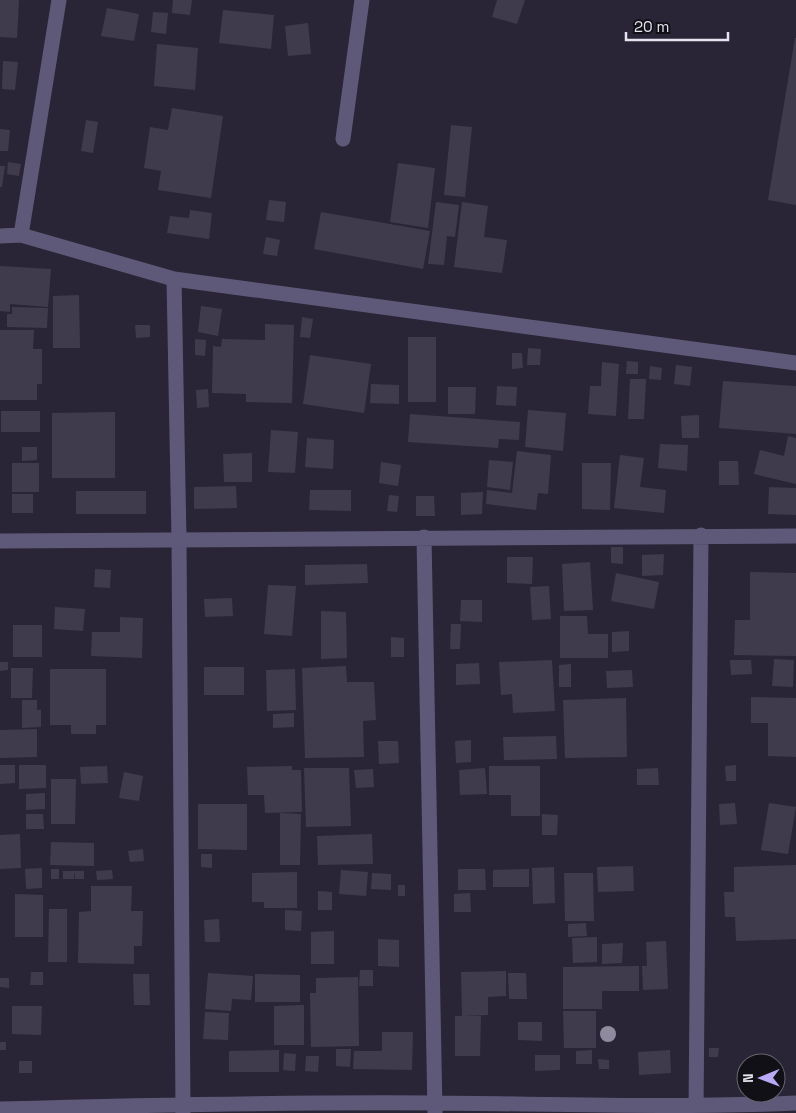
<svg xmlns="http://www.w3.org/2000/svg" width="796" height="1113" viewBox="0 0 796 1113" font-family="'Space Grotesk',sans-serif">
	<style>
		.building { fill: #3f3b4d }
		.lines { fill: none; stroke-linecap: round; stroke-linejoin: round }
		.minor { stroke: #5f5979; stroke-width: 15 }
		.tree { fill: #8f8b9e }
	</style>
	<rect width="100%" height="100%" fill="#292536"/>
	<path class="building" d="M0,0H19L17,38L0,37Z
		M173,0H192L190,15L172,13Z
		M497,0H525L517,24L492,17Z
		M107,8L139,14L134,41L101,36Z
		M223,10L274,15L271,49L219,43Z
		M153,12L168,13L166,34L151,32Z
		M308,23L311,54L288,56L285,26Z
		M795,38H796V205L768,200Z
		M157,44L198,48L195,90L154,86Z
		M3,61L18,62L15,90L2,89Z
		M172,108L223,116L211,198L158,190L161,171L144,168L150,127L168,130Z
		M86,120L98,122L93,153L81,151Z
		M451,125L472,127L465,197L444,195Z
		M0,129L10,130L8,151H0Z
		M8,162L21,164L19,176L7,174Z
		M398,163L435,168L428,228L390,222Z
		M0,166H5L2,187H0Z
		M269,200L286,202L284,222L266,220Z
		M436,202L459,205L455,237L447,236L444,265L428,264Z
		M462,202L488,206L484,237L507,240L502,273L454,267Z
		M190,210L212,213L209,239L167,233L170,216L189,218Z
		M321,212L430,231L423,269L314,249Z
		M266,237L280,240L277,256L263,254Z
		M0,266L51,269L48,307L10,304V312L0,311Z
		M79,295L80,348H53V296Z
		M201,306L222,309L218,336L198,332Z
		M12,307L48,308L47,328L7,327V314H12Z
		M302,317L313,319L310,338L300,337Z
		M265,324L294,325L292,403L246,402V394L212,393L213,346L221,347L222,339L265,340Z
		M135,325H150V337L136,338Z
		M0,330H34L33,349H42V384H37V400H0Z
		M408,337H436V402H408Z
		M195,339L206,340L205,356L195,355Z
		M528,348L541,349L540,365H527Z
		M512,353H522L523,368L512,369Z
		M310,355L371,364L364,413L303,404Z
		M627,361L638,362V374H626Z
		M602,362L619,364L616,416L588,414L590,386H601Z
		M676,365L692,367L690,386L674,384Z
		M650,366L662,368L661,380L649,379Z
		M630,379H646L644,419H628Z
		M723,381L796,386V434L719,428Z
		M371,384L399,385V404L370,403Z
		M497,386L517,387L516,406L496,405Z
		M448,387H476L475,414H448Z
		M208,389L209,407L197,408L196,390Z
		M528,410L566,413L563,451L525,447Z
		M1,411H40V432H1Z
		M115,412V478H52V413Z
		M410,414L520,422L519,440L499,439L498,448L408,442Z
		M699,415V438H682L681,416Z
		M271,430L298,432L295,473L268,472Z
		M788,436L796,438V484L754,474L760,450L784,456Z
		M307,438L334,440L333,469L305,467Z
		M660,444L688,445L687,471L658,468Z
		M22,447H37V460L22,461Z
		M517,451L551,455L548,494L538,493L536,510L486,504L487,490L512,493Z
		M252,453V482H224L223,454Z
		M620,455L644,458L640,487L666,490L664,513L614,508Z
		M489,460L513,462L510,490L487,487Z
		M719,461H738L739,485H719Z
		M381,462L401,465L398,486L379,483Z
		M12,463H39V492H12Z
		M582,463H611L610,510L582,509Z
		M236,486L237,508L194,509V487Z
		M769,487L796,488V515L768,514Z
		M310,490H351V511L309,510Z
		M76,491H146V514H76Z
		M483,492L482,514L461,515V493Z
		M12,494H33V513H12Z
		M389,495L399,496L397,512L387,511Z
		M416,496H434L435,516H416Z
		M611,547H623V564L611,563Z
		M664,554L663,575L642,576V555Z
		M507,557H533L532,584L507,583Z
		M590,562L593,610L564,611L562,564Z
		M367,564L368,583L305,585V565Z
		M95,569L111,570L110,588L94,587Z
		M750,572L796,573V656L734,655L735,620H750Z
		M616,573L659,582L654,609L611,601Z
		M268,585L296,586L292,636L264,634Z
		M549,586L551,619L532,620L530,587Z
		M232,598L233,616L205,617L204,599Z
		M461,600H482V622L460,621Z
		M55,607L85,609L83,631L54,629Z
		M321,611L346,612L347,658L321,659Z
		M560,616H587L588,634H608V658H560Z
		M120,617L143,618L142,658L91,656L92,632H120Z
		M451,624H461L460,649H450Z
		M13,625H42V657H13Z
		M629,631V651L612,652V632Z
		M391,637L404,638V657H391Z
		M774,659L794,660L793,687L772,686Z
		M552,660L555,711L513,713L512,694L501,695L499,662Z
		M730,660H751L752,674L731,675Z
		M0,662H8V670L0,671Z
		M479,663L480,684L456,685V664Z
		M571,664V687H559V665Z
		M346,666L347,682H374L376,720L363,721L364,757L305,758L302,668Z
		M204,667H244V695H204Z
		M11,668H33L32,698H11Z
		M50,669H106V725H96V734H71V725H50Z
		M295,669L296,710L267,711L266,670Z
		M632,670L633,687L607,688L606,671Z
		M751,697L796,698V757L768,756V723H751Z
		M626,698L627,757L565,758L563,700Z
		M22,700H37V710H41V727L22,728Z
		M294,713V727L273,728V714Z
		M37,729V757L0,758V730Z
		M556,736L557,759L504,760L503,737Z
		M471,740V762L456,763L455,741Z
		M378,741H398L399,763L379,764Z
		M0,765H15V783L0,784Z
		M19,765H46V788L19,789Z
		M736,765V781H726L725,766Z
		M107,766L108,783L81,784L80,767Z
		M292,766V770H301L302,812L265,813L264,795H248L247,767Z
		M489,766H540V816H511V795H489Z
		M304,768H349L351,826L306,827Z
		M485,768L487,794L460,795L459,770Z
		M658,768L659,785H637V769Z
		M373,769L374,787L356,788L354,770Z
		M124,772L143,776L139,801L119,798Z
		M51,779H76L75,824H51Z
		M45,793V809L26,810V794Z
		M735,803L737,824L720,825L719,804Z
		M769,803L796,807L788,854L761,850Z
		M198,804H247V850L198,849Z
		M280,813L301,814L300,865H280Z
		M26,814H43L44,829H26Z
		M542,814L558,815L557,835H542Z
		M20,834L21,868L0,869V835Z
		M372,834L373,864L318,865L317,836Z
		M51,842L94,843V866L50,865Z
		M143,849L144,861L130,862L128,851Z
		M201,854H212V868L201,867Z
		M796,865V939L736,941L735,917H725L724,892H734V867Z
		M633,866L634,891L598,892L597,867Z
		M554,867L555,903L533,904L532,868Z
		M42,868V888L26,889L25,869Z
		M51,869H59V879H51Z
		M458,869H485L486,890H458Z
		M529,869V887H493V870Z
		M112,870L113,879L97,880L96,871Z
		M341,870L368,872L366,896L339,894Z
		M63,871H74V879H63Z
		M74,871H84V879H75Z
		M297,872V908H264V902H252V873Z
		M372,873L391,874V890L371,889Z
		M564,873H593L594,921H565Z
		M398,885H405V896H398Z
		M91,886H132L131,911H143L142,946H134V964L78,963L79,912L91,911Z
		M318,891L332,892V910H318Z
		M470,893L471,912H454V894Z
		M15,894L43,895V937H15Z
		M49,909H67V962H48Z
		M285,910L302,911L301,931L285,930Z
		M219,919L220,942H205L204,920Z
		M586,923L587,936L568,937V924Z
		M334,931V964H311V932Z
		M597,937V962L573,963L572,938Z
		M378,939L399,940V967L378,966Z
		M666,941L668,989L643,990L642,966H647L646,942Z
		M623,943L622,963L602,964V944Z
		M639,966V991H602V1009H563V967Z
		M360,970H373V986H359Z
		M506,971V996L488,997V1015L462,1016L461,972Z
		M31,972H43V985H30Z
		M208,973L253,976L251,1000L232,999L231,1011L205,1009Z
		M508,973H526L527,999H509Z
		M133,974H149L150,1005H134Z
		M255,974L300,975V1002H255Z
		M358,977L359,1046L311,1047L310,993H316V978Z
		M0,978H9V988L0,987Z
		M304,1005V1045H274V1006Z
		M12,1006H42L41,1035L12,1034Z
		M563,1011H596V1048H564Z
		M205,1012L229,1013L228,1040L203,1039Z
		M455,1016H481L480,1056H455Z
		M518,1022H542V1041L518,1040Z
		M382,1032H413L412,1070L353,1069L354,1051H382Z
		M0,1042H6V1050H0Z
		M709,1048H719L718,1057H709Z
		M336,1049H351L350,1067L336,1066Z
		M279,1050V1072H229V1051Z
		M592,1050V1064H576V1051Z
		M670,1050L671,1073L639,1075L638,1052Z
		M284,1053L296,1054L295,1071L283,1070Z
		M535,1055H560V1070L535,1071Z
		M306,1056H319L318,1072L305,1071Z
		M598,1059L609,1060V1069H599Z
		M19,1061H32V1073H19Z"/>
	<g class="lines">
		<path class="minor" d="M343,139L362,0
			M21,235L59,0
			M0,236L21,235L174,279L796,363
			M174,279L179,539L183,1113
			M424,537L435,1112
			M0,541L796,536
			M0,1109C145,1105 291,1102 436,1103C556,1104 676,1108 796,1103
			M696,1113L701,535"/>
	</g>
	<circle class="tree" cx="608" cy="1034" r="8"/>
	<g transform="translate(761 1078) rotate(269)"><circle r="24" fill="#111017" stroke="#66656e"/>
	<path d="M0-4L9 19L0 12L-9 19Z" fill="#baaaf6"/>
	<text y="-8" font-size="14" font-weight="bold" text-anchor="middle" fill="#e6e4f0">N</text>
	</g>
	<path d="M626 32v8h102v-8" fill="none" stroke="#e6e4f0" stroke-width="2.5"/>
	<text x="634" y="32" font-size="15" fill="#e6e4f0" stroke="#111017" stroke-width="4" paint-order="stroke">20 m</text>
</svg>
